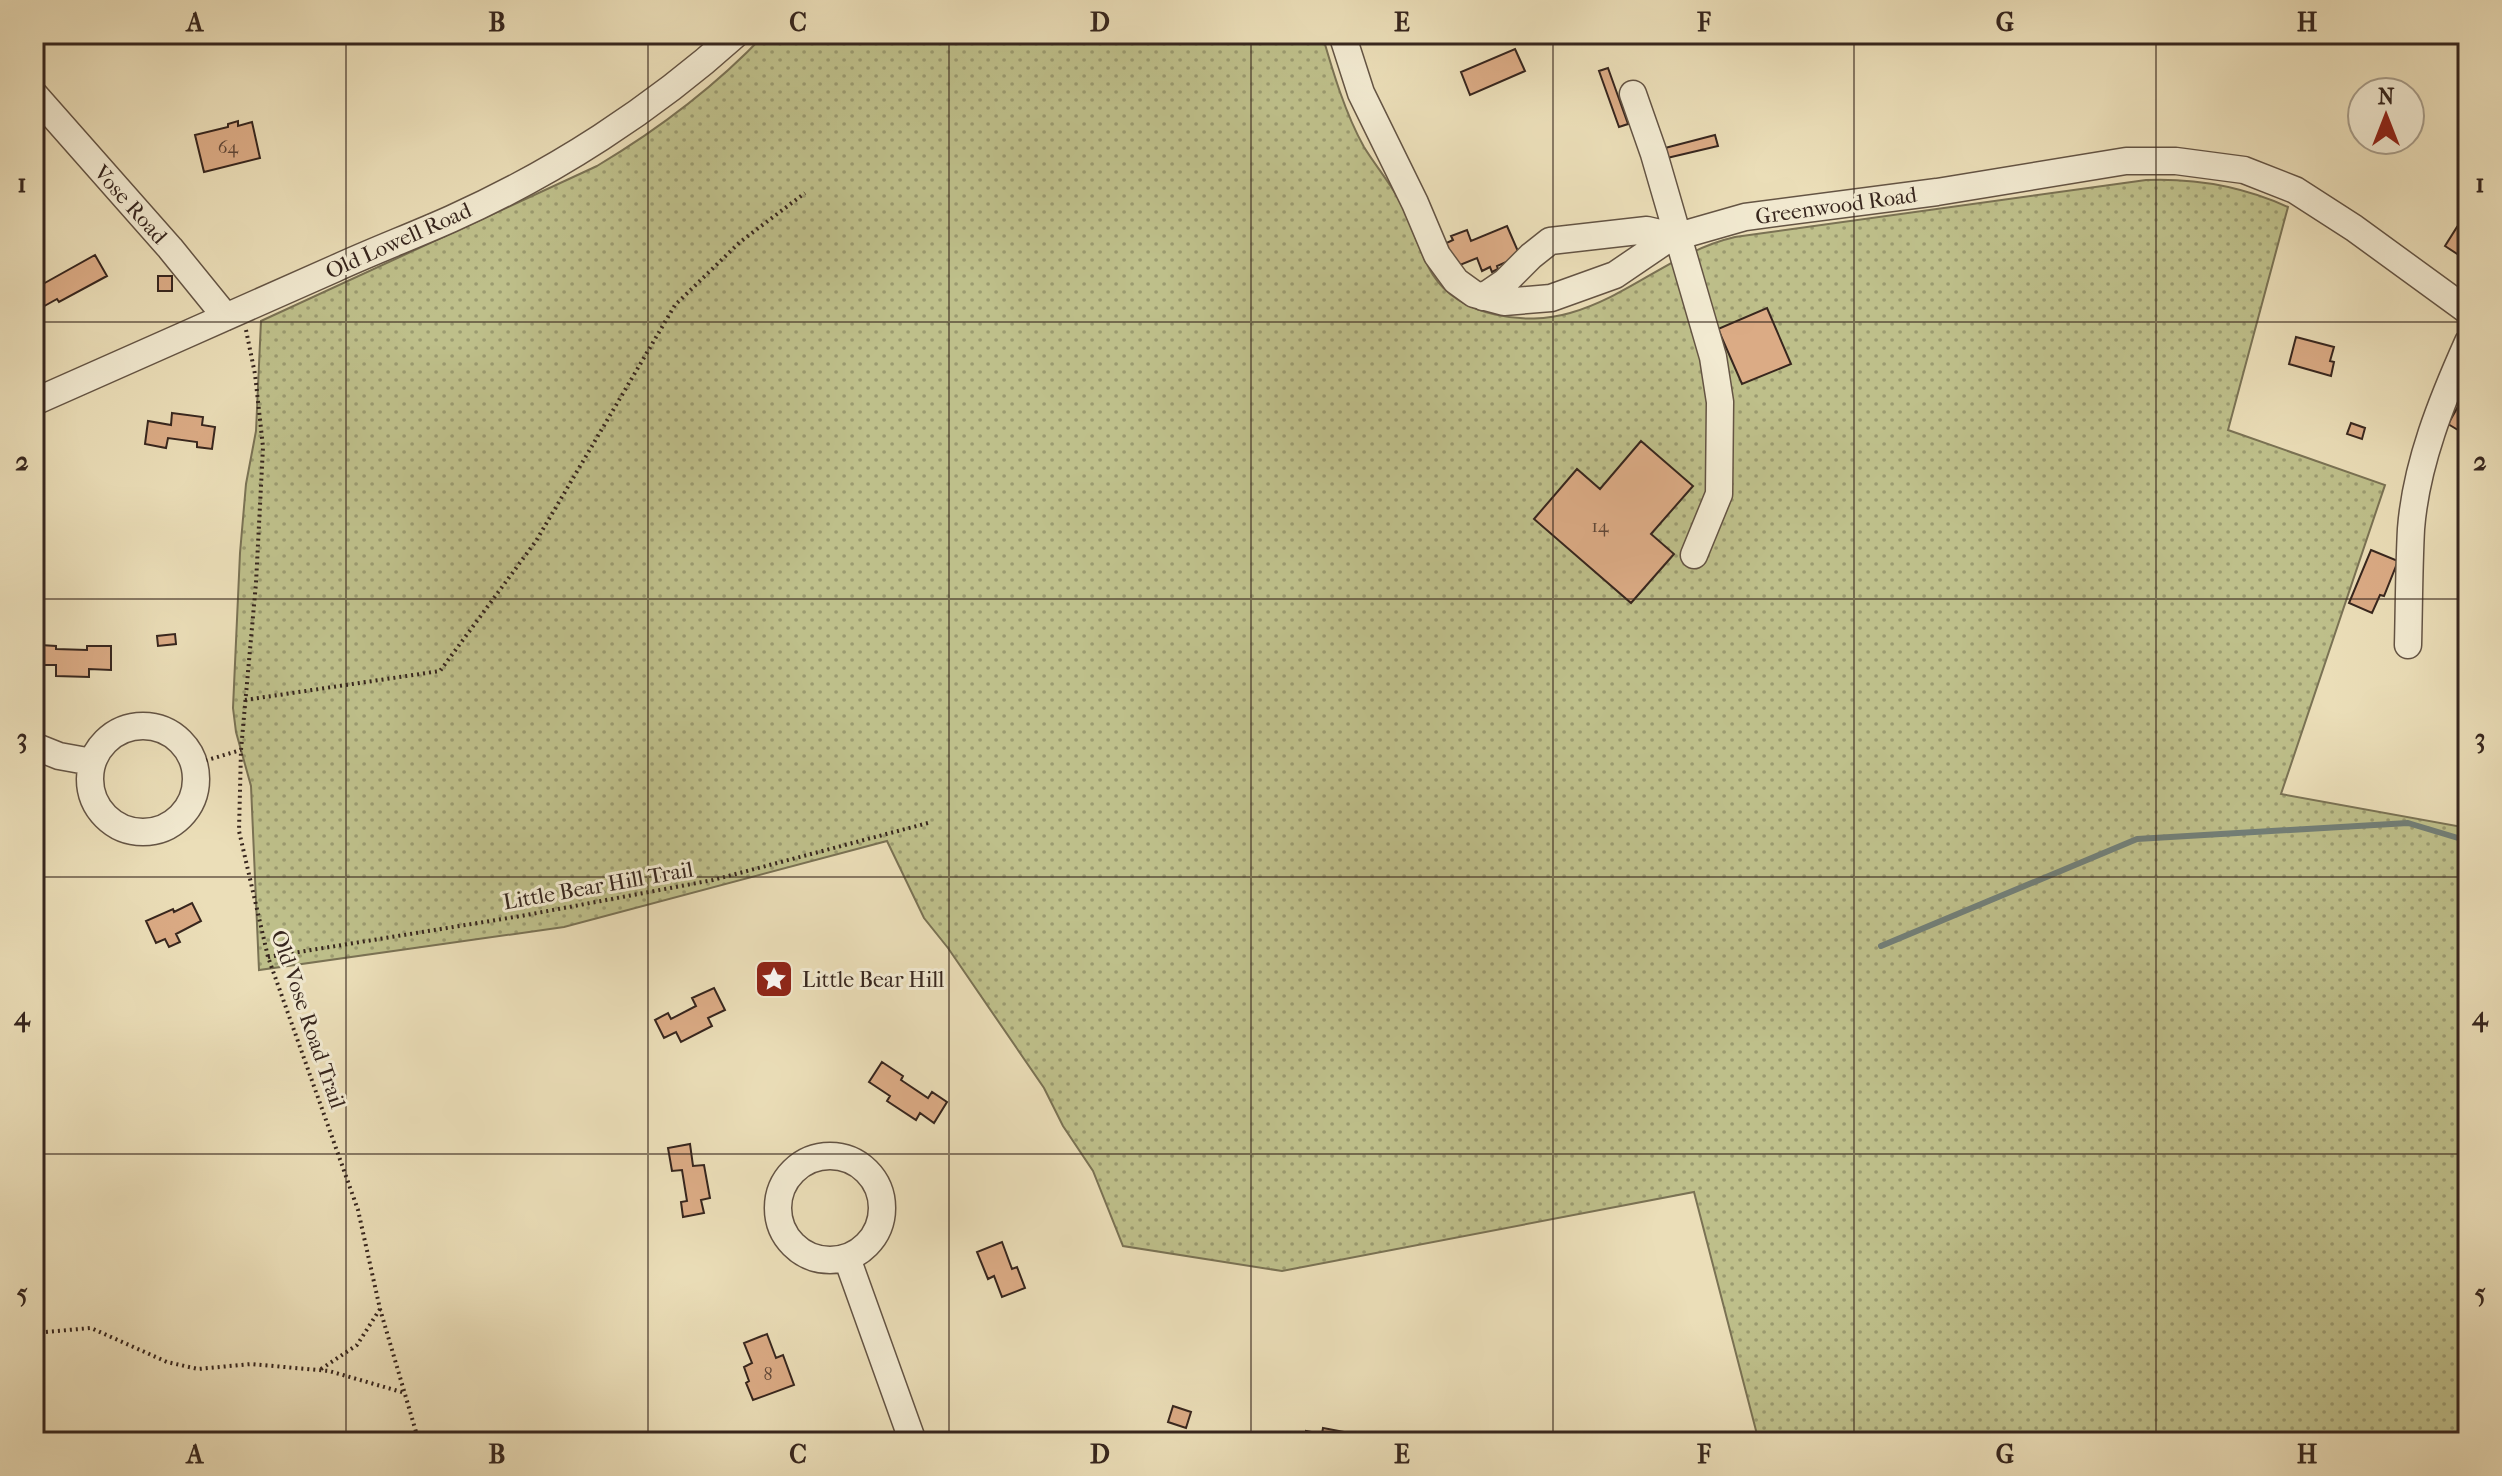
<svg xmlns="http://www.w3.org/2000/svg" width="2502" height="1476" viewBox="0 0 2502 1476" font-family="'IM FELL French Canon',serif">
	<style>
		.park { fill: url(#park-dots); stroke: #7a7254; stroke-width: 2 }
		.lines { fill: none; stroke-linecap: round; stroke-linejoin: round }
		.stream { stroke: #727f78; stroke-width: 6 }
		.building { fill: #dbab85; stroke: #37261e; stroke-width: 2 }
		.minor-casing { stroke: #645444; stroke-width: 29 }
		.path { stroke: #37261e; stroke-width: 4; stroke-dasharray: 2 4; stroke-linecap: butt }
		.minor { stroke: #f2ead1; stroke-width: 26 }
		.grid { fill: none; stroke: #37261e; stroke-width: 2; stroke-opacity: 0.55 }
		.labels { text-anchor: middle; stroke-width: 6; stroke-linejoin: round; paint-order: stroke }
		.number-label { font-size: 18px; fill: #604738 }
		.street-label { font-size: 22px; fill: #37261e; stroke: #f2ead1 }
		.poi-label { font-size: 22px; fill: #37261e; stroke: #f2ead1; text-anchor: start }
		.neatline { fill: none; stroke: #37261e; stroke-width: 3 }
		.grid-label { font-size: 26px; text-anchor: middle; font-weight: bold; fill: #37261e }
	</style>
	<defs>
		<pattern id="park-dots" width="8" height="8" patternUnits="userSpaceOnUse" patternTransform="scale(2)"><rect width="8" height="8" fill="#bebf8a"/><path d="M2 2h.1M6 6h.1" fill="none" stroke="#9b9b70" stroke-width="1.8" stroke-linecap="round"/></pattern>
	</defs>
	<rect width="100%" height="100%" fill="#ebdeb8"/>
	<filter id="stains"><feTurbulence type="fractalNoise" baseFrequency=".0025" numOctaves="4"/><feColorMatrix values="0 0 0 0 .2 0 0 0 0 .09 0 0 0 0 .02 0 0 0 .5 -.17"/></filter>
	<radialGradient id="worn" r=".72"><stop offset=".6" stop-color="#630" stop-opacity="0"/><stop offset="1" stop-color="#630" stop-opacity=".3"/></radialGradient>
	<path class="park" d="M765,34H1322C1333,72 1345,113 1364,147C1375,165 1388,180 1398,198C1412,223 1418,251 1433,275C1460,317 1526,326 1570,313C1630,296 1674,251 1735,237L2146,180C2197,178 2242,186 2288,207L2228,430L2385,485L2281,794L2468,828V1442H1759L1694,1192L1282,1271L1123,1246L1093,1171L1063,1126L1044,1088L948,948L924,918L887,841L564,927L259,970L251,786L236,732L233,708L240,553L246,484L256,431L261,321L597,166C659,129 715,87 765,34Z"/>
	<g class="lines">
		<path class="stream" d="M1881,946L2137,839L2408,823L2468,841"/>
	</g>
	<path class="building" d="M1515,49L1525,71L1470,95L1461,72Z
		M1608,68L1628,124L1619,127L1599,71Z
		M238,121V126L252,122L260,158L204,172L195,135L228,127V124Z
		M1715,135L1718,146L1667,158L1665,148Z
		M1507,226L1520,256L1497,266L1498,269L1492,272L1490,267L1482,271L1477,258L1450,269L1440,246L1453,240L1451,236L1467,230L1471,241Z
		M2457,227L2468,234V261L2445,246Z
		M95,255L107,276L59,302L57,299L39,309L34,300V289Z
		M158,276H172V291H158Z
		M1767,308L1791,364L1742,384L1718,329Z
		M2296,337L2334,347L2330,361L2334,362L2331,376L2289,364Z
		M2463,398L2468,401V436L2448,424Z
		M172,413L203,417L202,425L215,427L212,449L197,447V442L168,438L166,448L145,444L148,421L171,425Z
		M2351,423L2365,428L2362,439L2347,434Z
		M1641,441L1693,486L1651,534L1674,554L1631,603L1534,519L1577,469L1600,489Z
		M2371,550L2398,561L2384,596L2380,595L2372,613L2349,603Z
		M175,634L176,644L158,646L157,636Z
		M40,645L56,646V649L87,650V646H111V670L89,669V677L56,676V665H40Z
		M34,847L43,852L34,868Z
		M192,903L201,921L176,934L180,942L169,947L165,939L156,943L146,921L173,909L174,912Z
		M714,988L725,1010L708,1018L712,1026L681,1042L676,1032L664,1038L655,1020L668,1013L671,1019L696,1006L692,998Z
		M882,1062L903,1076L901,1080L928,1098L932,1092L947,1102L934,1123L920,1113L916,1120L887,1101L890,1096L869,1082Z
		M690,1144L693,1166L704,1165L710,1198L701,1200L704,1213L683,1217L681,1202L687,1201L682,1170L672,1171L668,1148Z
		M1002,1242L1012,1269L1017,1267L1025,1288L1002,1297L994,1276L988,1279L977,1252Z
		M767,1334L776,1358L783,1355L794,1385L753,1400L746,1383L749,1381L744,1367L752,1363L744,1343Z
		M1173,1406L1191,1412L1186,1428L1168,1422Z
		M1323,1428L1350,1433V1436L1363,1438L1362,1442H1305L1306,1431L1322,1434Z"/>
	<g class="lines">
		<g class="minor-casing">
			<path id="minor" d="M1342,34L1361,93L1415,203L1437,255L1456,281L1474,294L1504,302L1551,298L1615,275L1668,239L1745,217L1937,192L2126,161H2176L2244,170L2295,190L2354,228L2468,311
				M34,94L170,248L226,317
				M1633,94L1654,154L1713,357L1720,402L1719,494L1694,555
				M1483,297L1505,282L1531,256L1550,241L1647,230L1677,237
				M34,402C134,358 234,313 334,269C373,251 413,236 451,219C554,173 653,109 736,34
				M2408,645C2409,606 2409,567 2411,529C2416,464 2442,400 2468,342
				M90 779a53 53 0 1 1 106 0a53 53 0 1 1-106 0Z
				M34,746L59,756L92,762
				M778 1208a52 52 0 1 1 104 0a52 52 0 1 1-104 0Z
				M847,1258L913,1442"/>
		</g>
		<path class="path" d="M246,330L255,374L263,447L256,583L241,750L239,831L268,957L358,1210L380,1309L419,1442
			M245,700L440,671L536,541L675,305L740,242L805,193
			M194,764L241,750
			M268,957L521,916L713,880L928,823
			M34,1333L91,1328L167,1362L198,1369L251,1364L329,1371L405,1393
			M321,1369L357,1345L380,1309"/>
		<use href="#minor" class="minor"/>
	</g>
	<path class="grid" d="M346,34V1442M648,34V1442M949,34V1442M1251,34V1442M1553,34V1442M1854,34V1442M2156,34V1442M34,322H2468M34,599H2468M34,877H2468M34,1154H2468"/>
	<defs>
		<g id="sight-square" transform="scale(2)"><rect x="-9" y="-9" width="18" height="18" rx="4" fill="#8f2418" stroke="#f2ead1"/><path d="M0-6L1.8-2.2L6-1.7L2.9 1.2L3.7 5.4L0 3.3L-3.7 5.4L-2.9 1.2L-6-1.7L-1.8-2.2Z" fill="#fff"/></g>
	</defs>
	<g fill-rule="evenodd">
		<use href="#sight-square" x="774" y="979"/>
	</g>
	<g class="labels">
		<g class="number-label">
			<text x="228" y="153">64</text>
			<text x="1600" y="532">14</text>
			<text x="768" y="1380">8</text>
		</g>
		<g class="street-label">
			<text transform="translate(131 204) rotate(48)" y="8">Vose Road</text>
			<text transform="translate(1836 205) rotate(-8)" y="8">Greenwood Road</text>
			<text transform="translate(398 240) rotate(-24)" y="8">Old Lowell Road</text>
			<text transform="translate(598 885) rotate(-10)" y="8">Little Bear Hill Trail</text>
			<text transform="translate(309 1019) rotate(71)" y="8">Old Vose Road Trail</text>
		</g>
		<g class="poi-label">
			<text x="802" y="987">Little Bear Hill</text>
		</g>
	</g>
	<rect width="2502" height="1476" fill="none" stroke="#ebdeb8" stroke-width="88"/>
	<g transform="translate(2386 116)"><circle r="38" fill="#f2ead1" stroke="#a79c89" stroke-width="2"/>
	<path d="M0-6L14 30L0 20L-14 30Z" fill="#8f2418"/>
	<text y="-12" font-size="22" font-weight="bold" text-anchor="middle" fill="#37261e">N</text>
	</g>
	<rect x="44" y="44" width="2414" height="1388" class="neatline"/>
	<g class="grid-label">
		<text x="195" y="31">A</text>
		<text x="497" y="31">B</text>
		<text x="798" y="31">C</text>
		<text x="1100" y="31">D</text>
		<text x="1402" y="31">E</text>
		<text x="1704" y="31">F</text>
		<text x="2005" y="31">G</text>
		<text x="2307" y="31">H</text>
		<text x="22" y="192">1</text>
		<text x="2480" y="192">1</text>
		<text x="22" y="470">2</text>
		<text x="2480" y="470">2</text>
		<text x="22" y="747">3</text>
		<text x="2480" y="747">3</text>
		<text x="22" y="1025">4</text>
		<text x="2480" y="1025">4</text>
		<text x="22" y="1302">5</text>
		<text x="2480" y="1302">5</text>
		<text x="195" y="1463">A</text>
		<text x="497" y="1463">B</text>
		<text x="798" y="1463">C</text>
		<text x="1100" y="1463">D</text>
		<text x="1402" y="1463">E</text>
		<text x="1704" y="1463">F</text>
		<text x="2005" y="1463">G</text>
		<text x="2307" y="1463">H</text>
	</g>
	<rect width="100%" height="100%" filter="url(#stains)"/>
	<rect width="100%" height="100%" fill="url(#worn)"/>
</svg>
